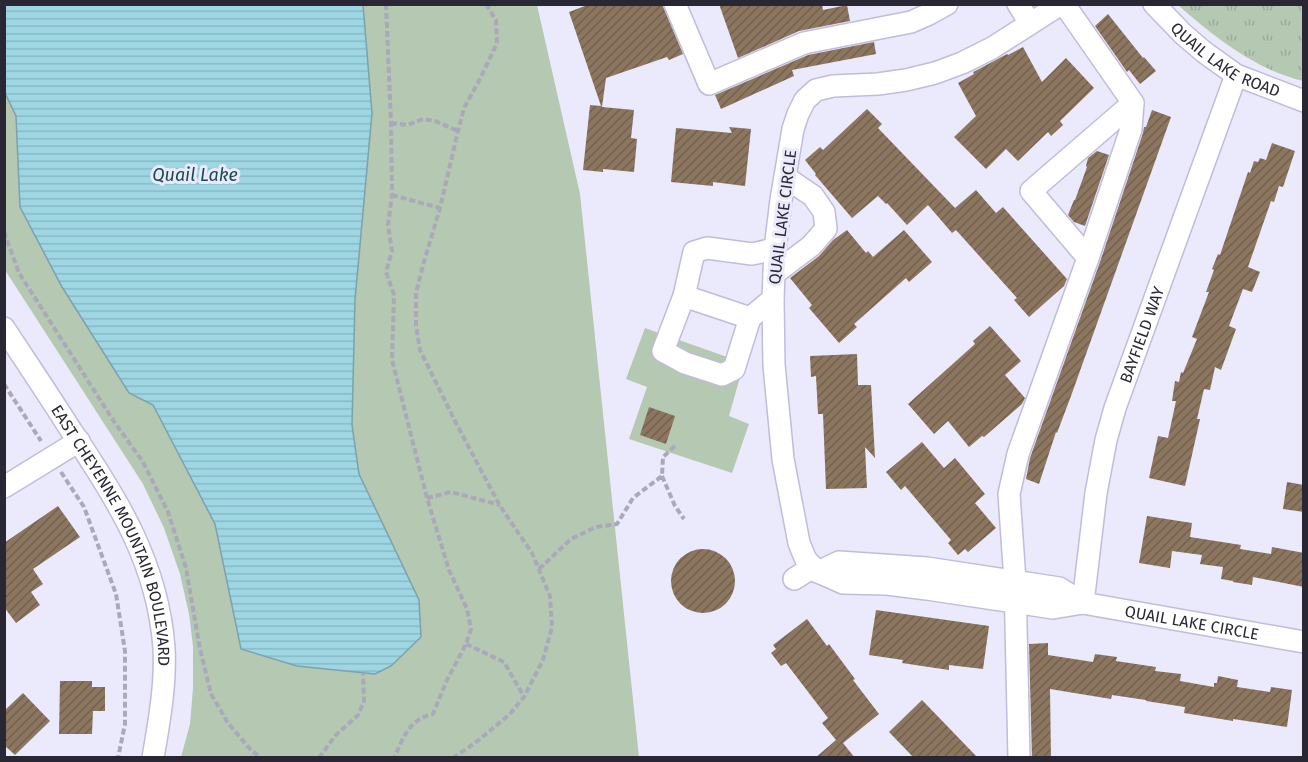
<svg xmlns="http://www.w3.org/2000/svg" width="1308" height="762" viewBox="0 0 1308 762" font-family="'Fira Sans',sans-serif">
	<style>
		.grass { fill: url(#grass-tufts) }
		.green { fill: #b4c8b2 }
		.water { fill: url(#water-rules); stroke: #7ba2ae; stroke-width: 1.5 }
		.building { fill: url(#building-hatch) }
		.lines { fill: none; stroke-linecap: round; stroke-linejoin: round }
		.minor-casing { stroke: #c0bcdb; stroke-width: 24 }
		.path { stroke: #aaa8b9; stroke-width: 4; stroke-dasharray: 6 3; stroke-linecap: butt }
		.minor { stroke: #fff; stroke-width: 21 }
		.labels { text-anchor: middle; stroke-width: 6; stroke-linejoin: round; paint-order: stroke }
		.street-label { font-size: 16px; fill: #282733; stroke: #ebe9fc }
		.water-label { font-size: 18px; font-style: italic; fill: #184a53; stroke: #ebe9fc }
	</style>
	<defs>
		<pattern id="grass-tufts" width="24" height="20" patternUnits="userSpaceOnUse" patternTransform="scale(1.5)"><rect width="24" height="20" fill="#b4c8b2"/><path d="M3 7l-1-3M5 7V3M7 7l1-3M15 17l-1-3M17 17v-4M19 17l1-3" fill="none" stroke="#9bac9a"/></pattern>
		<pattern id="water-rules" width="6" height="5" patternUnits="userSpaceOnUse" patternTransform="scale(1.5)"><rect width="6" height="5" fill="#9ed7e3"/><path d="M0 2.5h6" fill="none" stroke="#88b9c3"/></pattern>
		<pattern id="building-hatch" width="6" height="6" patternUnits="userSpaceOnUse" patternTransform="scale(1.5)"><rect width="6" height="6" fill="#8c765f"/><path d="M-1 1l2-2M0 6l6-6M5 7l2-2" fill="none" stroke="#72614f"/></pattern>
	</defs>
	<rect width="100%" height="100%" fill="#ebe9fc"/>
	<path class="grass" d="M1178,5H1303V81C1256,70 1214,37 1178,5Z"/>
	<path class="green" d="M5,5H537L580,194L639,757H181L190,724L193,688V646L189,614L180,574L164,528L143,484L5,270Z
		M645,328L744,363L729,416L749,424L732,473L629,439L647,387L626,379Z"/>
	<path class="water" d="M5,4L363,5L372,113L355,300L352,425L359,474L419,600L421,637L391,666L375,674L297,666L241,649L215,524L153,405L129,393L62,287L20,207L16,116L5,93Z"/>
	<path class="building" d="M590,4H662L683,54L669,60L667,57L606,78L602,107L634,110L631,138L637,139L634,172L603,169V172L583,170L590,105L601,106L569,12Z
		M719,4H822L823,10L847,5L850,21L799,31L738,58Z
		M1108,14L1143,58L1144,57L1156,71L1140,84L1129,70L1127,72L1125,69L1095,26Z
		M874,42L876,54L792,70L794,76L721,109L715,95L808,55Z
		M1023,47L1042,82L1066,58L1094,88L1060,121L1063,125L1051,136L1048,132L1018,161L1006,149L986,169L954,137L976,116L958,83L974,74L973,72L979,69L1007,54L1008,55Z
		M867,109L882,124L878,128L955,208L976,190L996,213L1003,207L1067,279L1064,286L1029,317L1014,300L1017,298L956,230L952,233L928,205L907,225L887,203L886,204L878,196L852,218L815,175L816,174L805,160L820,147L823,150Z
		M1152,110L1171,117L1071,396L1057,433L1056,432L1039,484L1026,479L1030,458L1100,262L1143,133L1144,127H1146Z
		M729,127L751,129L745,186L713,182V186L671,182L676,128L732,133Z
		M1272,143L1295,151L1283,187L1279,186L1274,202L1271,201L1248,267L1260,272L1252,292L1243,289L1229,326L1236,329L1221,370L1215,367L1210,390L1204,389L1197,419H1200L1185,486L1149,478L1158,436L1168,438L1176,401H1172L1175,381L1179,382L1181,372L1183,373L1197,339L1192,337L1209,292H1206L1214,270L1212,269L1218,254L1220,255L1248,172L1250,173L1254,161L1258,162L1260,158L1266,160Z
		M1097,151L1109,155L1085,226L1074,222L1068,215L1074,200H1075L1087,167L1086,166L1088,158Z
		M847,230L866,253L868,251L873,257L904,230L932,262L909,282L906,278L854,324L857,327L839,343L809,308L812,305L790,278L819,256L833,240Z
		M990,326L1021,361L1005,375L1025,398L1022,404L984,437L982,436L969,447L948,421L934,434L908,404L975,344L973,341Z
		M857,354L858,385H871L875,458L865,447L867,488L826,489L823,414H818L816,376L811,377L810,356Z
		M649,407L675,416L666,444L640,435Z
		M922,442L944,468L955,458L985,494L975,503L996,528L968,552L965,549L958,555L948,543L951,540L905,486L901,490L886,472Z
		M1287,482L1304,485V512L1283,509Z
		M58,506L80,537L33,569L43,584L31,592L40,605L16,623L4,607V543Z
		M1147,516L1192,523L1190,537L1241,545L1240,549L1271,554L1272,547L1304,553V587L1253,577L1252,585L1233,582V581L1221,579L1223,567L1200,564L1202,555L1172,551L1170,568L1139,563Z
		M671 581a32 32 0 1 1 64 0a32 32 0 1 1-64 0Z
		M876,610L989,626L983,669L949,665V670L902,663L903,660L869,655Z
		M807,619L827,646L829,644L855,679L853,680L879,714L843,743L855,758H815L836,740L822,723L828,718L786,663L781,666L771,653L776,649L773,645Z
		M1048,643V655L1093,662L1095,654L1117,657L1116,661L1156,667L1155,671L1181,674L1180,681L1214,687V683H1217L1218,676L1238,680L1237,687L1270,692L1271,687L1292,690L1287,727L1233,719V721L1184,713L1185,707L1146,701V700L1112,695L1111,699L1050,689L1051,758H1032L1029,644Z
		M60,681H92V687H105V711H93L92,734H59Z
		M23,693L50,721L15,755L4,745V711Z
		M922,700L978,758H914L889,732Z"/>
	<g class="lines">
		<g class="minor-casing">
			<g id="minor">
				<path d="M675,4L709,84L804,43L911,22L927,15L947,4"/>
				<path d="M1018,4L1030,23"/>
				<path id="s1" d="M1061,4L992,48L962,63L935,73L906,80L878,84L833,86L816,90L805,100L798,114L793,129L781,200L775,249L773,299L774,365L783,459L799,543L806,560L818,572L843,583L887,584L927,589L1053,608L1083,603L1304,642"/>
				<path id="s2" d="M1154,4L1183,34L1204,52L1236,75L1304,101"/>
				<path d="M1088,258L1031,191L1133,103"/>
				<path d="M774,274L811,246L826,229L824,212L813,196L785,177"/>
				<path d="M684,296L750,318"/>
				<path d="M773,299L750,318L734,369L722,375L685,363L663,351L684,296L694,252L707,248L752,254L775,249"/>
				<path id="s3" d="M4,328C27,363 50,397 72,432C118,500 158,564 164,648C166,685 159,722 153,758"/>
				<path d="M4,487L79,441"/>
				<path d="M818,572L839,562L927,568L1059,588L1083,603"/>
				<path d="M794,579L813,567"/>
				<path id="s4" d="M1083,603L1096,493L1106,440L1115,408L1236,75"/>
				<path d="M1019,758L1015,581L1009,494L1018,454L1088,258L1131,129L1133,103L1064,4"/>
			</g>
		</g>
		<path class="path" d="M386,4L391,123L392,195L388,225L392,251L386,272L394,295L392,360L427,498L449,570L467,609L471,629L466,644L447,680L433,714C408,720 404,737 394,758
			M391,123L408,125L423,119L435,121L458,131
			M392,195L440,208
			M4,232L19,273L115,423L143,462L168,512L186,568L200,649L211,694L228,723L251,750L261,758
			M4,384L41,441
			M61,472L84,507L116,594L125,651V724L118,758
			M662,476L675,506L684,519
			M427,498L451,492L500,505
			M539,569L571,539L596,527L617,524L633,498L662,476L663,457L675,446
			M466,644L504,662L524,697
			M319,758L335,736L358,715L364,701L363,673
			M453,758L475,743L509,715L524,697L543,660L552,627L550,596L532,553L500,506L456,423L420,350L416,326V293L423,265L440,208L458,131L464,108L481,77L497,43L496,20L486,4"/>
		<use href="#minor" class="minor"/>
	</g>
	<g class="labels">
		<g class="street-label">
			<text dy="6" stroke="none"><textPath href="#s2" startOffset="92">QUAIL LAKE ROAD</textPath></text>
			<text transform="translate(782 217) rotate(-83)" y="6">QUAIL LAKE CIRCLE</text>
			<text dy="6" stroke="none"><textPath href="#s4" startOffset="276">BAYFIELD WAY</textPath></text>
			<text dy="6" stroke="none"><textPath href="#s3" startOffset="237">EAST CHEYENNE MOUNTAIN BOULEVARD</textPath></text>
			<text dy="6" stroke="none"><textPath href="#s1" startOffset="1144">QUAIL LAKE CIRCLE</textPath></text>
		</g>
		<g class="water-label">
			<text x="195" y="181">Quail Lake</text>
		</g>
	</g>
	<rect width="1308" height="762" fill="none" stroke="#282733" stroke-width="12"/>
</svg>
